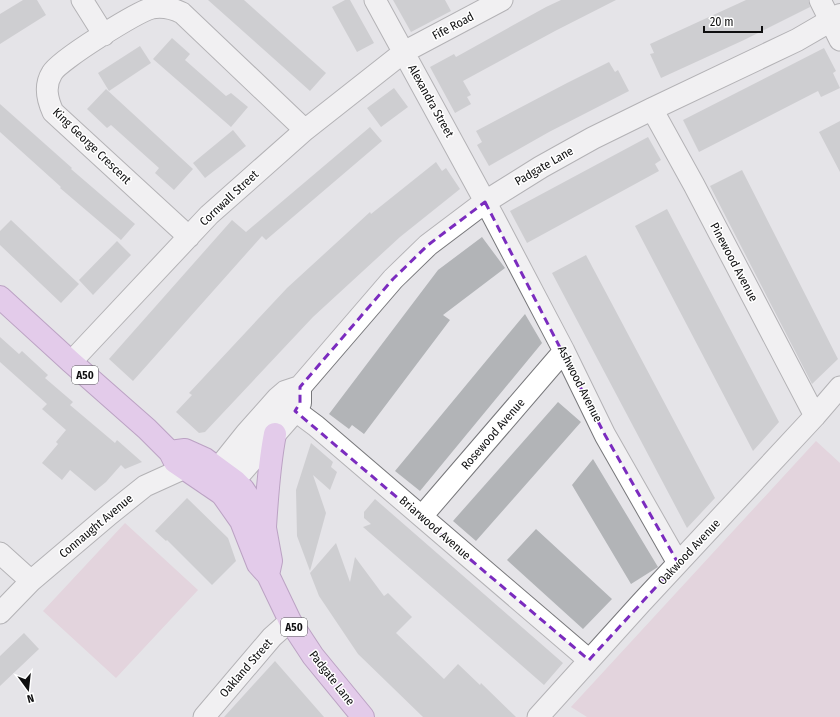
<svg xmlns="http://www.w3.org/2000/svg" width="840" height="717" viewBox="0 0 840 717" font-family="'Fira Sans Condensed',sans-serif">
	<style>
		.green { fill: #e0c0d0 }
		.building { fill: #b2b4b7 }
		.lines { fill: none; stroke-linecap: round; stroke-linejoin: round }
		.street-casing { stroke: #77777a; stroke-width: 23 }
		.secondary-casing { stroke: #77777a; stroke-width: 24 }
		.primary-casing { stroke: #885398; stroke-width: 24 }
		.street { stroke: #fff; stroke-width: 21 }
		.secondary { stroke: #fff; stroke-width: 22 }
		.primary { stroke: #dfaded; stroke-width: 22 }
		.marked { fill: none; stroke: #7b2cbf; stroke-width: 3; stroke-dasharray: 8 5; stroke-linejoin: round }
		.labels { text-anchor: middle; stroke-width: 3; stroke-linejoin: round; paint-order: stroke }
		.shield { fill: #fff; stroke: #575758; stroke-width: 1 }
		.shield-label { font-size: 11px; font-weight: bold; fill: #0f0f10 }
		.street-label { font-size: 12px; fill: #0f0f10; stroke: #fff }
	</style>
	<rect width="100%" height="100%" fill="#e5e4e8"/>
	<path class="green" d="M816,441L840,463V717H587L571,707Z
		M125,523L198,590L116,678L43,611Z"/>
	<path class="building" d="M23,0H37L46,15L0,44V14Z
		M208,0H244L326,73L310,91Z
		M345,0H350L374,43L357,52L332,7Z
		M393,0H445L451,11L411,32Z
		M561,0H616L555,31L463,81L471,95L467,97L471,104L455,113L430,67L454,54L456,57L546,7Z
		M746,0H808L810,7L744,40L661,78L650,54L654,53L650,44Z
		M172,38L190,54L185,60L226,96L231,93L248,107L231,127L153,59Z
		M140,46L151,63L109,91L98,73Z
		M824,48L836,71L833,73L840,88L821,97L818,91L699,152L683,120Z
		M609,62L615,72L618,70L629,91L549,132L489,166L477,145L482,142L476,131L567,83Z
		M394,88L408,107L381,127L367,108Z
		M106,89L193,169L174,190L155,173L159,168L111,125L107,128L87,109Z
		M0,104L72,168L71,169L135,224L121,240L60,188L61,187L0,132Z
		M840,121V172L819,132Z
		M370,127L382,141L266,240L262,236L133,381L109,359L232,220L246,232Z
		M233,130L246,146L205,178L193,163Z
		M648,137L661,160L655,164L659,171L527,243L510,211Z
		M436,162L442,171L446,168L460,189L400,237L313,317L205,432L199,433L176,412L192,395L189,393L287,288L370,212L371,214Z
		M742,170L838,359L812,384L710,186Z
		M667,209L779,422L753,451L635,226Z
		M11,220L79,284L61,303L0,245V231Z
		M482,237L505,268L443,315L450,320L364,434L352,425L349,429L329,414L438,270Z
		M117,241L131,255L93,295L79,280Z
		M586,255L715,498L687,528L552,273Z
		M525,314L542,343L420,491L395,471Z
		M0,337L19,354L22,351L48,375L45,378L73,402L70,405L115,443L117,440L142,462L125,469L121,465L106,482L95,491L70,470L62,480L42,463L58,444L56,442L66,430L42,409L47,404L0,362Z
		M558,402L581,422L476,541L453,521Z
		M311,443L333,462L331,467L337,472L330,490L313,475L326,513L310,571L297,536L296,490Z
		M593,459L658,567L631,584L572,485Z
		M187,498L228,538L236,561L212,585L167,540L166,541L155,531Z
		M375,499L563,663L544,685L363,527L371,524L364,518V512Z
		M536,529L612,599L583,629L507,560Z
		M336,543L350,582L355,557L384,596L388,593L412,617L396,633L444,679L458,664L480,685L481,683L516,717H423L358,654L319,596L310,573Z
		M24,633L39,649L0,686V656Z
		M275,661L324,717H224Z"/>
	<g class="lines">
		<g class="street-casing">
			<path id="street" d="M82,0L104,35
				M375,0L493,216L564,351L605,435L678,563
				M820,0L840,40
				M652,109L694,185L815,416
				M189,237L53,112C47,99 44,86 52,73C59,60 137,12 152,8C163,6 172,8 182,13L305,130
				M71,362L209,215L305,130L404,52L502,0
				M281,400L316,426L589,660
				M422,516L564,351
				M0,553L31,581
				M0,613L31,581L110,514L145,486L198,462
				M204,717L272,637L290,621
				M538,717L641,603L815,416L840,387"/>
		</g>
		<g class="secondary-casing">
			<path id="secondary" d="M208,484L218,469L246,434L278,398L285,392L300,387L393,279L428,245L485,202L541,167L593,138L652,109L797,40L840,15
				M222,494L295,411L300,403V387"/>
		</g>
		<g class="primary-casing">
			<path id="primary" d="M0,297L71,362L147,429L170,452L175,462L222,494L241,521L258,564L268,575L290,621L313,656L363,717
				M170,452L185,450L205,459L235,481L243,489L251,501L265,528L271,561L268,575
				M265,527C267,496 269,464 275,434"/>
		</g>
		<use href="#street" class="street"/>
		<use href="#secondary" class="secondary"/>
		<use href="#primary" class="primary"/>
	</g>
	<path d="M0 0H840V717H0ZM485,202L605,435L678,563L589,660L295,411L300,403V387L393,279L428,245Z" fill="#e5e4e8" fill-opacity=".55" fill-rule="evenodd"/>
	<path class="marked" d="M485,202L605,435L678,563L589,660L295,411L300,403V387L393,279L428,245Z"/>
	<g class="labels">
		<g class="shield">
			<rect x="72" y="366" width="26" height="18" rx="3"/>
			<rect x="281" y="618" width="26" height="18" rx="3"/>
		</g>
		<g class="shield-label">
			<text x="85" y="379">A50</text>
			<text x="294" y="631">A50</text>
		</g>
		<g class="street-label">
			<text transform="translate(453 26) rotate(-28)" y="4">Fife Road</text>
			<text transform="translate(431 101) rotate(61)" y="4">Alexandra Street</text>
			<text transform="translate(92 146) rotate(44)" y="4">King George Crescent</text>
			<text transform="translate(544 166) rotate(-30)" y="4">Padgate Lane</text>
			<text transform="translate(229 198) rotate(-43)" y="4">Cornwall Street</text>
			<text transform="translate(734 262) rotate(62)" y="4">Pinewood Avenue</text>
			<text transform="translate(580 384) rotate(63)" y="4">Ashwood Avenue</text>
			<text transform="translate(493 434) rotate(-49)" y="4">Rosewood Avenue</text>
			<text transform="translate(96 526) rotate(-40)" y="4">Connaught Avenue</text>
			<text transform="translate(435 528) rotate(41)" y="4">Briarwood Avenue</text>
			<text transform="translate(689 552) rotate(-47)" y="4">Oakwood Avenue</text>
			<text transform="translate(246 668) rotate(-49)" y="4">Oakland Street</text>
			<text transform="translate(332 678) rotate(52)" y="4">Padgate Lane</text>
		</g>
	</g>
	<g transform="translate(28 689) rotate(165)" stroke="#ffffff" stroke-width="3" paint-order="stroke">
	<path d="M0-3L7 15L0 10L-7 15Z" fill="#0f0f10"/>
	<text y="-6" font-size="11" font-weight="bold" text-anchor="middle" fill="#0f0f10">N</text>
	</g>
	<path d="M704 26v6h58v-6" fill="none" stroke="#0f0f10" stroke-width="2"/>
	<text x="710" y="26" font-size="12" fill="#0f0f10" stroke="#ffffff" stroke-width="3" paint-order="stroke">20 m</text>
</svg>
